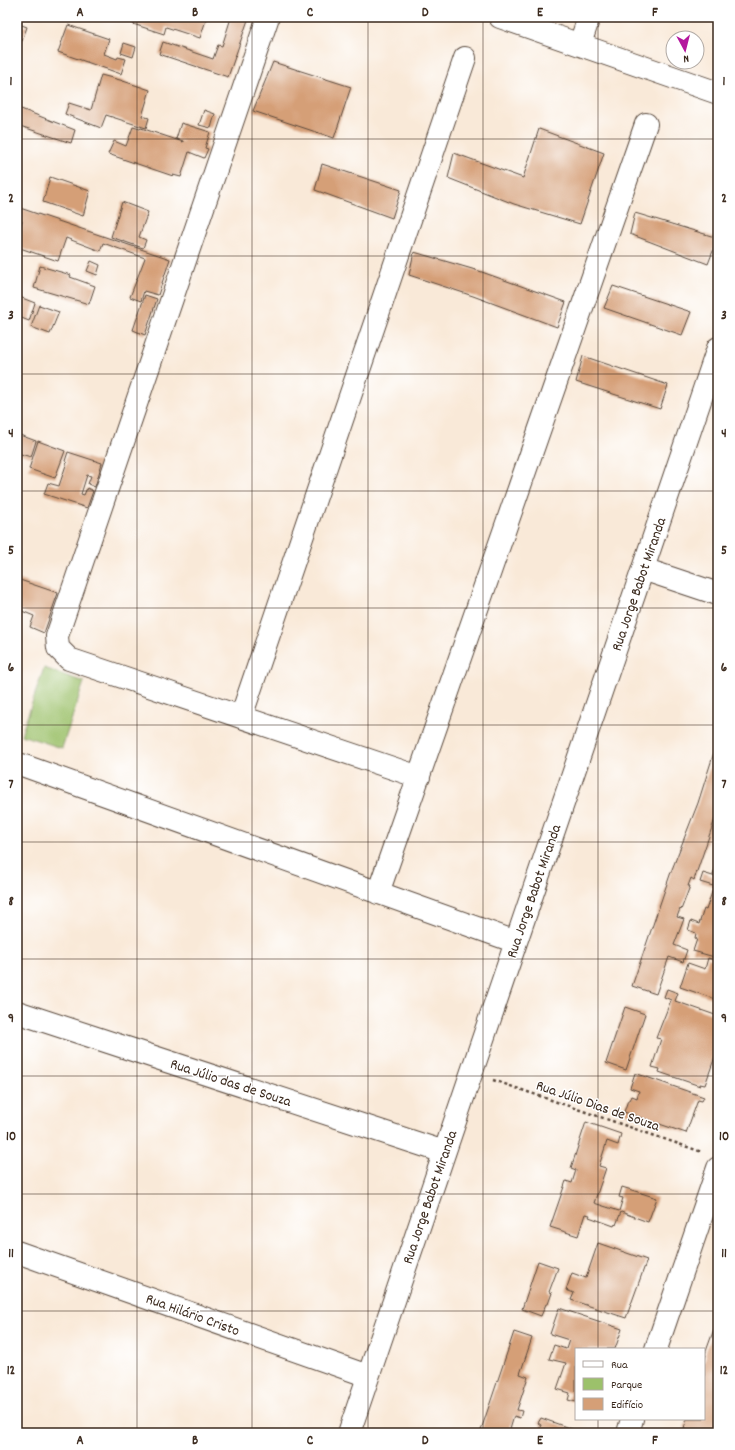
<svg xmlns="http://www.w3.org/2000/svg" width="735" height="1450" viewBox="0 0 735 1450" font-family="Dekko,sans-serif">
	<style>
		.green { fill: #9cc16b; stroke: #6c7644 }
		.building { fill: #d59f77 }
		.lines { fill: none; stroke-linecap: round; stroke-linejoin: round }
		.minor-casing { stroke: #58473a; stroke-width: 24 }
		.path { stroke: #58473a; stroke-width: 2.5; stroke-dasharray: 3 3; stroke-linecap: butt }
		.minor { stroke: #fff; stroke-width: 22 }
		.grid { fill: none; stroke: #3b2a1e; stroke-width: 1; stroke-opacity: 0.55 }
		.labels { text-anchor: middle; stroke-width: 3; stroke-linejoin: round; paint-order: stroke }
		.street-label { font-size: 15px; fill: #3b2a1e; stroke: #fff }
		.neatline { fill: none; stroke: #3b2a1e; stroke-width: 1.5 }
		.grid-label { font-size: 13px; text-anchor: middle; font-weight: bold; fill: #3b2a1e }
	</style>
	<rect width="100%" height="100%" fill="#fff"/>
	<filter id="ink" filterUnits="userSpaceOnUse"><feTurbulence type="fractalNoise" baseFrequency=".025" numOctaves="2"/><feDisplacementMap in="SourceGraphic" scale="8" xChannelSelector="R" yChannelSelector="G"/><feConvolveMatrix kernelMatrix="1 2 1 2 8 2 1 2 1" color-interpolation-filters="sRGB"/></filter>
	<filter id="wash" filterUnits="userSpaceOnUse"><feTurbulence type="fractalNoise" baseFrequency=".012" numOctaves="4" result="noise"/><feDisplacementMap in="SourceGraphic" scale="16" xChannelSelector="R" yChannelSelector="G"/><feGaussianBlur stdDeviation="0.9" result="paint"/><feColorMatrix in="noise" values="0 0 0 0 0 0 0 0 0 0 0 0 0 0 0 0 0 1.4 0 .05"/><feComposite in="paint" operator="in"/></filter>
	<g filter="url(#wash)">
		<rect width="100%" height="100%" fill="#f9e9d8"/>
		<path class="green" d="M44,668L84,682L62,748L21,735Z"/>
		<g id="blocks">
			<path class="building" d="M135,17H207L200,38L166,27L164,34L133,24Z
				M228,17H249L228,77L159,54L163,42L213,59L218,45L222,46L231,18Z
				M17,21L20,22L19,24L27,27L22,41L17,39Z
				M68,25L109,39L104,54L117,59L118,57L126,59L121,74L58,52Z
				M124,43L136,47L133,57L121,53Z
				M273,62L351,87L334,138L253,111Z
				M101,75L120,80L150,90L142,116L149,118L146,128L106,115L101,128L65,114L69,103L91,110Z
				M17,109L20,110L21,109L75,130L71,143L17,125Z
				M204,110L215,114L211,128L199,125Z
				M181,123L210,132L205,148L208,149L204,158L189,152L181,177L173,175V176L108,154L114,141L126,146L133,127L140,129L141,128L183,142V141L176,139Z
				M539,129L604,153L580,224L514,204L448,178L454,153L523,178Z
				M322,164L401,190L392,218L315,190Z
				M50,177L90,191L83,216L43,202Z
				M122,202L148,212L139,237L146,240L143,248L111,237Z
				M20,208L170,259L158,295L144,291L141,301L130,297L145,258L103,243L100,251L66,238L58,261L17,247V235L22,221L17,220Z
				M635,213L718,238L708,264L630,234Z
				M414,252L479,271L566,302L557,327L473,296L409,275Z
				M91,261L100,265L97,275L87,271Z
				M40,266L71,275L70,277L95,286L89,304L34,288Z
				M613,286L691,312L682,335L604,308Z
				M145,295L157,299L145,335L133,330Z
				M17,296L35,303L29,321L19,317L17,321Z
				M39,305L59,312L50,334L31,327Z
				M583,356L668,385L660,409L576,382Z
				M17,434L36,441L31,457L17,453Z
				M38,441L65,451L55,478L29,469Z
				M68,452L102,463L95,487L88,484L91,476L87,475L81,494L84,495L87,488L93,491L87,508L44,494L48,483L59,486L67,462L65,461Z
				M17,579L58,593L44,633L30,627L34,616L17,609Z
				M17,667L22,669L19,678L17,677Z
				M718,740V810L694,880L691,878L688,886H690L681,910L680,909L677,917L684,919L674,945L687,950L683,962L669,957L656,994L632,986L671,872L698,803Z
				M718,860V876L713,875Z
				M703,873L716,877L713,886L700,882Z
				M714,886L718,887V958L693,951L697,939L695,938L696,933L688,930L691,921L699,924L704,909L706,910Z
				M708,958L718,961V1000L680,987L688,963L705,969Z
				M667,989L678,993L675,1001L718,1016V1048L705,1085L700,1084V1086L659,1072L660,1069L652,1067L661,1039L656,1038L671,1000L664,997Z
				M625,1007L645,1014L626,1070L606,1063Z
				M635,1073L704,1097L702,1101L698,1100L686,1133L624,1112L628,1100H630L632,1096L637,1098L639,1091L630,1088Z
				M586,1122L621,1134L618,1145L607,1141L599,1166L606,1168L594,1203L619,1211L623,1198L619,1197L622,1187L657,1198L648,1222L621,1212L616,1225L615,1224L614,1226L589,1217L590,1215L585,1214L578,1236L550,1227L566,1181L572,1183L576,1170L571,1168Z
				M598,1243L647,1260L626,1318L571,1300L574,1293L566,1290L572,1273L586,1278Z
				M538,1261L558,1268L549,1292L552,1293L548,1304H546L541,1316L522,1309Z
				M559,1308L622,1329L615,1349H576V1402L568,1400L570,1393L557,1389L566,1363L549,1359L554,1345L566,1349L569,1340L550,1334Z
				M714,1329L718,1331V1433H699L684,1428L687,1419H704V1361L706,1355L705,1354Z
				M514,1332L532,1338L520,1374L528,1377L517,1410L522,1411L520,1418L514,1416L509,1433H480Z
				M541,1418L583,1433H538L541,1425L538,1423Z"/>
		</g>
	</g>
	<g filter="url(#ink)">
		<use href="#blocks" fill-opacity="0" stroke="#58473a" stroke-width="1"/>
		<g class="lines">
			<g class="minor-casing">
				<path id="minor" d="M268,17L57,636L58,648L69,659L419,777
					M500,17L718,93
					M580,44L589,17
					M643,569L718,594
					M241,717L465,58
					M22,765L516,942
					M378,893L646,124
					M17,1012L444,1152
					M17,1252L368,1376
					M656,1349L718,1168
					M349,1433L718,348
					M628,1433L632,1419"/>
			</g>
			<path class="path" d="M493,1080L702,1152"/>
			<use href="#minor" class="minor"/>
		</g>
	</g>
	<path class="grid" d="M137,17V1433M252,17V1433M368,17V1433M483,17V1433M598,17V1349M17,139H718M17,256H718M17,374H718M17,491H718M17,608H718M17,725H718M17,842H718M17,959H718M17,1076H718M17,1194H718M17,1311H718M598,1419V1433"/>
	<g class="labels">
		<g class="street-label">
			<text transform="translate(638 584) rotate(-71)" y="5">Rua Jorge Babot Miranda</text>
			<text transform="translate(533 891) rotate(-71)" y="5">Rua Jorge Babot Miranda</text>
			<text transform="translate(231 1082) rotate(18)" y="5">Rua Júlio das de Souza</text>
			<text transform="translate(598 1105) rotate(19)" y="5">Rua Júlio Dias de Souza</text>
			<text transform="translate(429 1197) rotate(-71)" y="5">Rua Jorge Babot Miranda</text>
			<text transform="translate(193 1314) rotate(20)" y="5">Rua Hilário Cristo</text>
		</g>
	</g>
	<rect width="735" height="1450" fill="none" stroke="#fff" stroke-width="44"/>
	<rect x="575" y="1348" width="130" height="72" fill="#ffffff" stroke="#b1aaa5"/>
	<rect x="583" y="1361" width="20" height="6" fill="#ffffff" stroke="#b1aaa5"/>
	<text x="611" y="1368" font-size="12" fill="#3b2a1e">Rua</text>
	<rect x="583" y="1378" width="20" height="12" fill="#9cc16b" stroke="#b1aaa5"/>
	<text x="611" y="1388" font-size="12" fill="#3b2a1e">Parque</text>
	<rect x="583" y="1398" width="20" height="12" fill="#d59f77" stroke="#b1aaa5"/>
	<text x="611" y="1408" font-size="12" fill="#3b2a1e">Edifício</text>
	<g transform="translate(685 50) rotate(173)"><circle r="19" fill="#ffffff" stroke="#b1aaa5"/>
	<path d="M0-3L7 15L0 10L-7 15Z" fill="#b5179e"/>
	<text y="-6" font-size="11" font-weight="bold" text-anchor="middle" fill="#3b2a1e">N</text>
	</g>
	<rect x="22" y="22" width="691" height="1406" class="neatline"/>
	<g class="grid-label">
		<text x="80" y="16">A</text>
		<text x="195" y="16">B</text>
		<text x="310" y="16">C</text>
		<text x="425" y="16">D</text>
		<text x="540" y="16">E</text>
		<text x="655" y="16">F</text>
		<text x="11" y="85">1</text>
		<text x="724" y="85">1</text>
		<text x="11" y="202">2</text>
		<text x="724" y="202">2</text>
		<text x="11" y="319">3</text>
		<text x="724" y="319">3</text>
		<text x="11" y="437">4</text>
		<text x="724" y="437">4</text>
		<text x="11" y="554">5</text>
		<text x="724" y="554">5</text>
		<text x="11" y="671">6</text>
		<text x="724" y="671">6</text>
		<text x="11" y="788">7</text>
		<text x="724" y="788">7</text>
		<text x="11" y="905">8</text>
		<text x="724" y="905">8</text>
		<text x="11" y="1022">9</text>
		<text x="724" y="1022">9</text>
		<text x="11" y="1140">10</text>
		<text x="724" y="1140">10</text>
		<text x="11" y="1257">11</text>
		<text x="724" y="1257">11</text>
		<text x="11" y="1374">12</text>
		<text x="724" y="1374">12</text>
		<text x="80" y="1444">A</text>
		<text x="195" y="1444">B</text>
		<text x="310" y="1444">C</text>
		<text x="425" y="1444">D</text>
		<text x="540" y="1444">E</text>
		<text x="655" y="1444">F</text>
	</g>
</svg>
